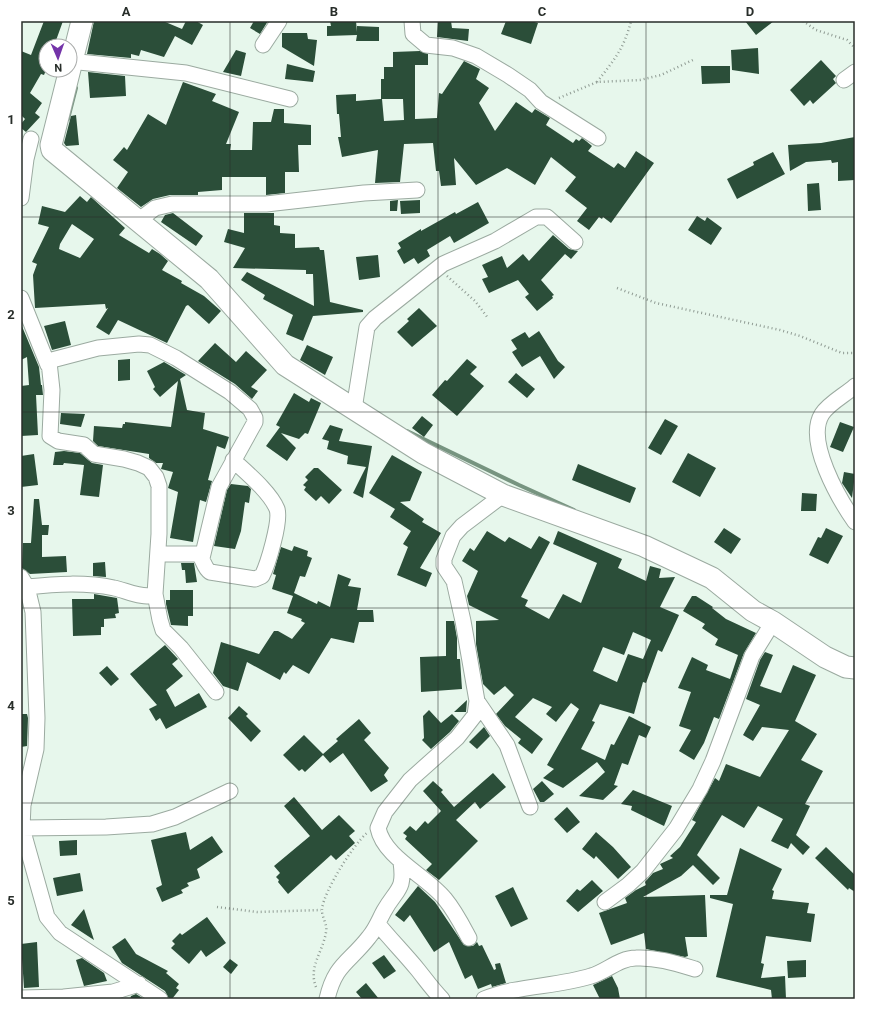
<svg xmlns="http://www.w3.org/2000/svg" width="876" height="1020" viewBox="0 0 876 1020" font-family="Roboto,sans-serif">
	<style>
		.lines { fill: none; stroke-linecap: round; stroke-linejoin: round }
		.stream { stroke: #779480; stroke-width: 4 }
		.building { fill: #2b4e39; fill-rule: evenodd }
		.street-casing { stroke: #9baaa0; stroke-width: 17 }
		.secondary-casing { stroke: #9baaa0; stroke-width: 23 }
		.path { stroke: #909c94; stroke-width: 2.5; stroke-dasharray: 1 3; stroke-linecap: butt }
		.street { stroke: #fff; stroke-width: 15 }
		.secondary { stroke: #fff; stroke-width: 21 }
		.grid { fill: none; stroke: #282e2a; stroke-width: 1; stroke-opacity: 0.55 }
		.neatline { fill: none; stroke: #282e2a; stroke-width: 1.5 }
		.grid-label { font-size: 13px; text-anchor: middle; font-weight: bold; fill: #282e2a }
	</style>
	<rect width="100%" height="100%" fill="#e7f7ec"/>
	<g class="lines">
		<path class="stream" d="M68,119L76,88
			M407,431L519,485L574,510"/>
	</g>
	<path class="building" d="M44,21H63L54,46H46V70L44,75L41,74L30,93L42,103L35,113L40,117L26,132L21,128V124L25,119L21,115V51L31,55Z
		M94,21H163L182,29L186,21H196L203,25L192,45L175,36L164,57L141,50L139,56L131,54V58L87,54Z
		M254,21H268L260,34L250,28Z
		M330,21H356L357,32V26L379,27V41H356L357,35L327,36V26H331Z
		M438,21H451L452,28L469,29L468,41L437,37Z
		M506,21H531L538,23L531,44L501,34Z
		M745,21H774L756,35Z
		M282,33H307L308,39L317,40L314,66L282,47Z
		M758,48L759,74L732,70L731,50Z
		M236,50L246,53L241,76L223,72Z
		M420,51L428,54V65H415V119L437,118L439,93L442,94L464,61L480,69L476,79L489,88L479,103L495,131L516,102L532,113L535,109L550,118L546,125L573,143L576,139L579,141L582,138L586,141L592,146L588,151L614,168L618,163L625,168L636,151L654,163L611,223L603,217L602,219L599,217L589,230L577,221L587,208L565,191L576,177L551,157L535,185L507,168L476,185L454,158L456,185L441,186L439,171H436L433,143L404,144L400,182L375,183L378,150L342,157L338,137H341L339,114H337L336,95L356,94V101L381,99V79H384V67H393V52ZM382,99H403L404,120L384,121Z
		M821,60L836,76L833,79L836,83L813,104L810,100L804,106L790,90Z
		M287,64L315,71L313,82L285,79Z
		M701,66H730V83L702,84Z
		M88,72L125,76L126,96L90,98Z
		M183,82L216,94L212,101L239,112L226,144H231L230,150H252L253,122H271L274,109H284V123L311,125V145H298L299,172H285V193L266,195V177H222V190L198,192V195H170L153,199L141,207L117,188L128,172L113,160L124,147L127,150L148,114L166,125Z
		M76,115L79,145L66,146L64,143L71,116Z
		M855,137V180L838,181V162L832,163L831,160L806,162L790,171L788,145L821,143Z
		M773,152L785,174L737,199L727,179L754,165L753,162Z
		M819,183L821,210L808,211L807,184Z
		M80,196L87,202L91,197L125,228L119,235L149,253L152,249L160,254L168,261L162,270L182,281L181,283L204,296L221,311L209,324L188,305L186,306L167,343L118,320L109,335L96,327L108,308L106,309L105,304L35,308L33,275L37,264L32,262L49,227L38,224L42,206L65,212ZM72,224L94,239L80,258L59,249L60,244Z
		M398,200L397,211H390V201Z
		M420,200V213L401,214L400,201Z
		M478,202L489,223L454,243L450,236L427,250L430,256L418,264L414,258L404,264L397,251L401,248L398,243L421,229V231L455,212L456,214Z
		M173,213L203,236L196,246L161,222L165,215Z
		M244,213H274V225L280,226V233L295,234V248L319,247L320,250H324L330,302L363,310V312L313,316L303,341L286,334L293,315L263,299L265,295L241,280L247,272L314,306L313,274H306V270L233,268L245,248L224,242L228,229L244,233Z
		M697,216L705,221L707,217L722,228L711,245L688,230Z
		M553,235L569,249L578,251L571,259L565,254L541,280L554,295L552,296L553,298L537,311L525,297L529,294L518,280L489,293L482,279L488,277L482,265L502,256L507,268L523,254L529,261Z
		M378,255L380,277L359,280L356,257Z
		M419,308L437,326L412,347L397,332L409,321L407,319Z
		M65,321L71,345L52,350L44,326Z
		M21,324L39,367L41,385H42L43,395H36L38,435L21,436V386L29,385L27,357L21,360Z
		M539,331L558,361L565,367L554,379L540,356L522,367L512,352L517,349L511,340L525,332L529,338Z
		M215,343L236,362L246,351L267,370L251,387L258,391L252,399L235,384L198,361Z
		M307,345L333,357L325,375L300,360Z
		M130,359V380L118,381V360Z
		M467,359L477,367L470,374L484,386L457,416L432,395L445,380L447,381Z
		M164,362L186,375L180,379L187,410L205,413L203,429L229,437L225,449L217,446L208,480L212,481L206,502L200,500L193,542L170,538L178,492L168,488L173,472L161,469L163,463H156L149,458V454L98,446L93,441L94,426L122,428L123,424H125V422L171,427L178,381L160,397L153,389L155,387L147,371Z
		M516,373L535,389L527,398L508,382Z
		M294,393L309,402L311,398L321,403L308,434L305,433L299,439L281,433L296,448L287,461L266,446L280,427L276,425Z
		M61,413L85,414L81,427L60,424Z
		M422,416L433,425L424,437L412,428Z
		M665,419L678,426L661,455L648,448Z
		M840,422L854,427L843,452L830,447Z
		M330,425L343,429L339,441L372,446L363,498L353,493L366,467L347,464L348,456L327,449L329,441L322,439Z
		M64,451L80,453L92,463L103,465L99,497L80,495L84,465L64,463L63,465H53L55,452Z
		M688,453L716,468L700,497L672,482Z
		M34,454L38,485L21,487V456Z
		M392,455L422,472L410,501L400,502L424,519L422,522L441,533L420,568L432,573L426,587L397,575L408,547L403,544L411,531L390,517L395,509L369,493Z
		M578,464L636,488L630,503L572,480Z
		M314,468H318L342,490L329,504L321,496L316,501L304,490L306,487L303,485L308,480L305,477Z
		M844,472L855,474L852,498L842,483Z
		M231,484L248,486L251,489L249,503L245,502L241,531L235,549L214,546L227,490Z
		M802,493L817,494L816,511H801Z
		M34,499H39L42,525H49L48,535H42V557L66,556L67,572L30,574L22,568L23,543H31Z
		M724,528L741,539L731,554L714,542Z
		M826,528L843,536L828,564L809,555L818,537L821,538Z
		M487,531L505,542L509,537L531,549L539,536L550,542L521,597L528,600L525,606L549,619L563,594L581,603L597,563L553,544L558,531L622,559L618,568L646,581L650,566L661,569L659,578L675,577L660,607L679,615L662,652L658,650L646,683L643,682L634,714L600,704L592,721L595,722L581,749L605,760L611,744L614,745L629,716L651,727L646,738L639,735L628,765L622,763L614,785L618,786L603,800L579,796L605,772L597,762L563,788L543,778L554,769L547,765L579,709L571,703L556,722L546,714L552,707L533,698L515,717L543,739L532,754L518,743L521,739L505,726L496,714L514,695L505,686L494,695L483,684L476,644V621L499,620L469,605L467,596L478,571L462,561L470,548L474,551ZM633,632L651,640L643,659L628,654L617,682L593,671L603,647L624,655Z
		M294,546L308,551L307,556L312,558L305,577L300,576L294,593L317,604L318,601L330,607L338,574L351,579L348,586L361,588L357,610H373L374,622H359L354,643L331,638L309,674L293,665L286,674L284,672L280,680L247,662L238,691L223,686L213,673L221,642L259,654L274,631H278L292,639L305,623L301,621L302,619L287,613L293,596L272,589L276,575L273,574L281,547L292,551Z
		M105,562L106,577L93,576V563Z
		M181,563H194L197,582L186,583L185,570H182Z
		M170,590H193V616H188V626L171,625L166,604V600H170Z
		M94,594L117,598L119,613L115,614L116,618L104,619V627H101V635L73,636L72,599H94Z
		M692,596H696L713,607L712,608L726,619L756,633L744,653L719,719L714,717L704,743L694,760L679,751L691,730L679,726L691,692L678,688L692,657L708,665L706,670L730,679L738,655L715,645L718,639L702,628L705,624L683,611Z
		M446,621H454L457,638V659H460L462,689L421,692L420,657L446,656Z
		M165,645L178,659L172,664L183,676L166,690L175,707L199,693L207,707L166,729L160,718L156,721L149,709L157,705L130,674Z
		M765,652L773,655L760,686L781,693L793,665L816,675L795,721L817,734L801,760L823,771L805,804L810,806L796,835L810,847L803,855L791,843L788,849L771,841L783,819L758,806L744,828L722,815L697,855L720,878L713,885L693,865L681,876L643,897L705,895L707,937H685L688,956L685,957L646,949L644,933L611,945L599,913L627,903L625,898L636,890L646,885L645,882L653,873L663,869L660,864L673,858L670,856L680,847L696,822L692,820L715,778L719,781L726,764L760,777L789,730L762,727L753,741L743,735L760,705L746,699L760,660Z
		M107,666L119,679L111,686L99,673Z
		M467,700L466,712H454Z
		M239,706L248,714L246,716L261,731L251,742L228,718Z
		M429,710L441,723L452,714L459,721L450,732L431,749L422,740L424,738L423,716Z
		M21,714H27L28,718L27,746L21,747Z
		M359,719L371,733L364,740L389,768L384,775L388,781L371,792L343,753L330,763L323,755L305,772L302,769L299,771L283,755L304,735L323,754L338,741L336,739Z
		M484,727L490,736L477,749L469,742Z
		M493,773L506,787L480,809L475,802L456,820L478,841L439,880L426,870L432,864L405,839L407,836L403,833L410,826L416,831L425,821L428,824L441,811L423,791L433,781L443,790L441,792L454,807Z
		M542,781L554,794L544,802H540L533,789Z
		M633,790L672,806L664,826L631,810L632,806L621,804Z
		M294,797L322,830L339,815L355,831L349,836L355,843L336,860L331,855L288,894L278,882L279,880L276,877L280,873L274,866L310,836L284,806Z
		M567,807L580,822L567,833L554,819Z
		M186,832L190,850L212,836L223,852L197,869L200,878L187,883L189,886L181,890L183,893L162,902L156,888L162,885L151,840Z
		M596,832L613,847L631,867L618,879L596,856L594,859L582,849Z
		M77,840V855L60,856L59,841Z
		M826,847L855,875V892L849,888L848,890L815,858Z
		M740,848L782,869L772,890L774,891L772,899L809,903L807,913L815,914L811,942L766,936L761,963L764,964L761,978L785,976L786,999H772L771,990L716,977L733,904L710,898V895H727Z
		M80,873L83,891L57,896L53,878Z
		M592,880L603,891L578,912L566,901L577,889L580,891Z
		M418,886L435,902L464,945L473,946L477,942L479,946L482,945L494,970L496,969L495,964L500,963L506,983L492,987L491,984L478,989L472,975L465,979L449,942L434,952L410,915L404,922L395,915Z
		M513,887L528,919L511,927L495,896Z
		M84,909L94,940L71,925Z
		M207,917L226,943L206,957L201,950L189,964L171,948L175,944L172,941L180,933L182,935Z
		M125,938L136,954L168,971L166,973L179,984L176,988L179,990L172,999H169L165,991L122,963L112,947Z
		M37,942L39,987L24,988L21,944Z
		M384,955L396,971L384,979L372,963Z
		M82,958L104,973L107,981L84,986L76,960Z
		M230,959L238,965L231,974L223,967Z
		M806,960V977L788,978L787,961Z
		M612,976L618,988L620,999H600L593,985Z
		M366,983L379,999H362L356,992Z
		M136,994L144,999H130L131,996Z"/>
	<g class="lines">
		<g class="street-casing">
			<path id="street" d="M412,21L413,34L426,45L453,48L476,56L508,75L530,90L541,102L598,138
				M263,45L279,21
				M73,59L79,62L186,73L290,99
				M844,80L855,72
				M21,198L26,159L31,139
				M139,220L155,208L172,204H266L364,193L417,190
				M21,298L48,365
				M855,386C845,395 829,403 822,414C805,441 839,499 855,522
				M354,409L367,327L375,318L443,264L495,241L536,217H547L575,242
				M158,554H198C204,559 203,567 210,572L255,579L262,576C268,564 281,521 277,509C270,492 247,473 233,460
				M21,577L27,587L33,612L37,718L36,749L23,805L22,828L47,917L60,933L160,999
				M27,587C56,584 85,582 114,588C125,590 145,600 155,594L159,534V486L156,477L149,468L138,463L124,459L94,454L84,445L58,441L50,436L52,390L49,362L52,360L98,348L139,344L150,345L176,358L230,392L250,409L255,418V422L219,487L202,558
				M155,594L160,620L163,630L181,648L216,692
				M477,701L507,745L530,807
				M21,832L22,828L106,827L152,824L175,817L230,791
				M605,902L628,885L643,871L676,829L700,789L713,761L752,656L773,622
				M378,924C391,940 405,954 418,970C426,980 433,990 442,999
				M469,938C462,925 455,911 445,899C427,876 384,858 378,828L385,812L410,780L457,738L475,715L477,701L463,621L454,581L444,566V559L453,536L462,526L503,495
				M21,998L64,997
				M64,999V997L113,992L139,984
				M327,999C335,964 349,963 369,937C376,929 379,920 384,911C397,888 405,891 401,862
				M484,999C518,985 556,987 591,976C606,972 619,958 636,958C656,957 675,963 695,969"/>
		</g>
		<g class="secondary-casing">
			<path id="secondary" d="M82,21L51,145L52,150L209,279L285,365L423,453L503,495L644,546L712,578L753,611L773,622L825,657L846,667L855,668"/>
		</g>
		<path class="path" d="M803,21L816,30L847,40L855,48
			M597,82C614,60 624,49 631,21
			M559,98L597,82L640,80L661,75L695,59
			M447,276L475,301L488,318
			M617,288L656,303L780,330L800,336L842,353H855
			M217,907L257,912L321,910
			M316,987C308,967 323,952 326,932C328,925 321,916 322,909C324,891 353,845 367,833"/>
		<use href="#street" class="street"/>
		<use href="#secondary" class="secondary"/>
	</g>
	<path class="grid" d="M230,21V999M438,21V999M646,21V999M21,217H855M21,412H855M21,608H855M21,803H855"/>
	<rect width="876" height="1020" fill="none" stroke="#ffffff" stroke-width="44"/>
	<g transform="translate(58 58) rotate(178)"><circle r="19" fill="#ffffff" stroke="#a9abaa"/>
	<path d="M0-3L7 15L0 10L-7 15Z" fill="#7434a9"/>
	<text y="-6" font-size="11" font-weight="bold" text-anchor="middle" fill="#282e2a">N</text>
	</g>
	<rect x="22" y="22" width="832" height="976" class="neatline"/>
	<g class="grid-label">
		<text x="126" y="16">A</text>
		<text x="334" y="16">B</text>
		<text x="542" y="16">C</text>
		<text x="750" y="16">D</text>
		<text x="11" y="124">1</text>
		<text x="11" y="319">2</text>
		<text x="11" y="515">3</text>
		<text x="11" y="710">4</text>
		<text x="11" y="905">5</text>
	</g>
</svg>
